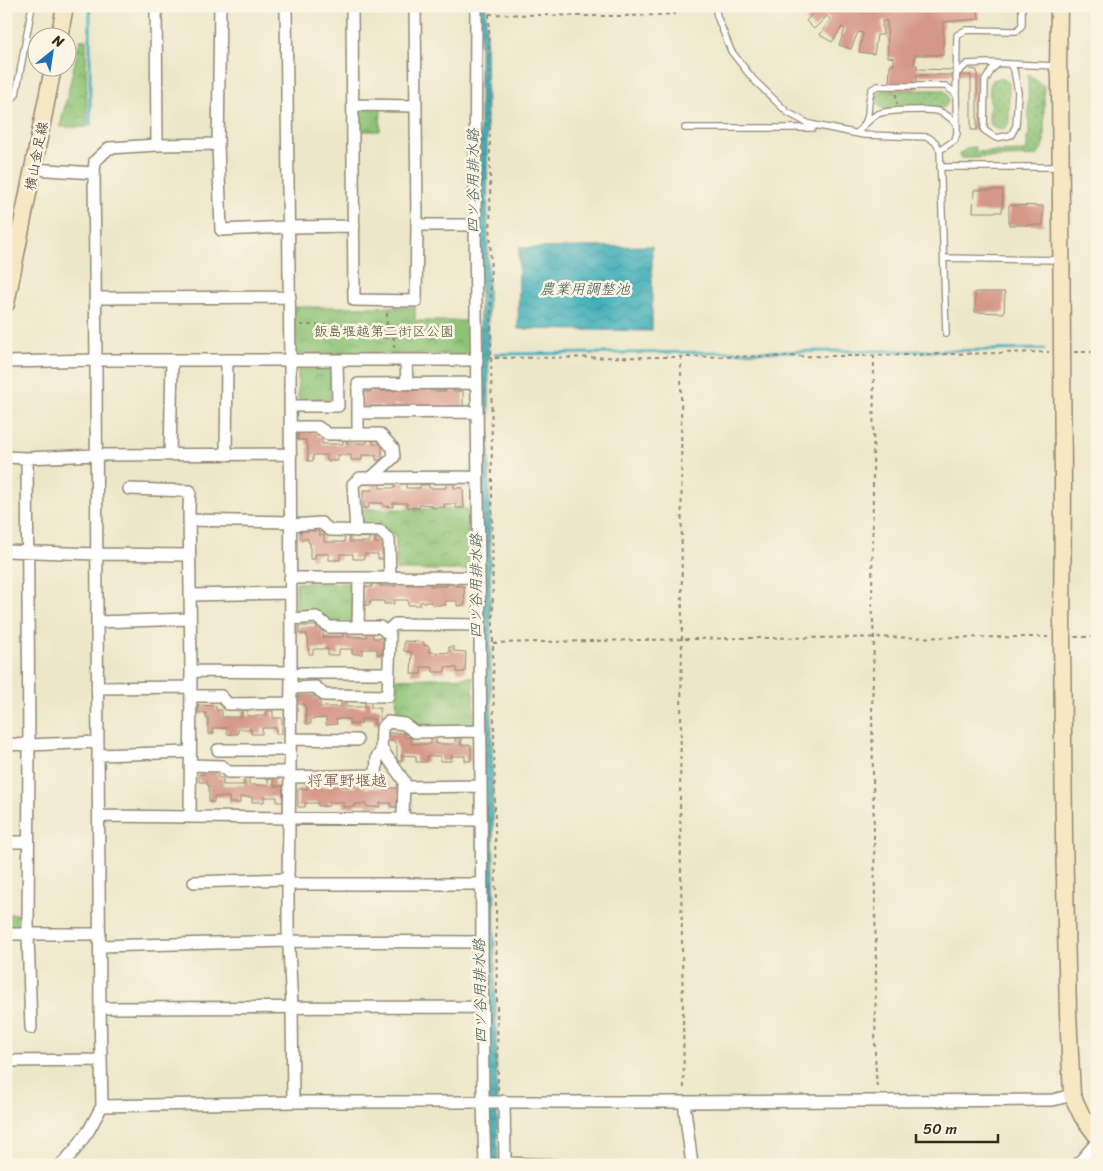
<svg xmlns="http://www.w3.org/2000/svg" width="1103" height="1171" viewBox="0 0 1103 1171" font-family="Sriracha,'Klee One',sans-serif">
	<style>
		.grass { fill: url(#grass-dots); stroke: #64764a }
		.park { fill: url(#park-crowns); stroke: #64764a }
		.water { fill: url(#water-waves); stroke: #3c6c6c }
		.lines { fill: none; stroke-linecap: round; stroke-linejoin: round }
		.stream { stroke: #3eaeb9; stroke-width: 3 }
		.building { fill: #d59788 }
		.lane-casing { stroke: #948874; stroke-width: 8 }
		.street-casing { stroke: #948874; stroke-width: 14 }
		.secondary-casing { stroke: #948874; stroke-width: 19 }
		.path { stroke: #948874; stroke-width: 2; stroke-dasharray: 4 4; stroke-linecap: butt }
		.lane { stroke: #fff; stroke-width: 5.5 }
		.street { stroke: #fff; stroke-width: 11 }
		.secondary { stroke: #f7e8c3; stroke-width: 16 }
		.labels { text-anchor: middle; stroke-width: 5; stroke-linejoin: round; paint-order: stroke }
		.street-label { font-size: 14px; fill: #3b2a1e; stroke: #fcf5e5 }
		.park-label { font-size: 14px; fill: #545838; stroke: #fcf5e5 }
		.water-label { font-size: 15px; font-style: italic; fill: #3c5854; stroke: #fcf5e5 }
		.quarter-label { font-size: 16px; fill: #715043; stroke: #fcf5e5 }
	</style>
	<defs>
		<pattern id="grass-dots" width="8" height="8" patternUnits="userSpaceOnUse" patternTransform="scale(1.25)"><rect width="8" height="8" fill="#8dc376"/><path d="M2 2h.1M6 6h.1" fill="none" stroke="#749f60" stroke-width="1.8" stroke-linecap="round"/></pattern>
		<pattern id="park-crowns" width="20" height="18" patternUnits="userSpaceOnUse" patternTransform="scale(1.25)"><rect width="20" height="18" fill="#8dc376"/><path d="M2 6a3 3 0 1 1 6 0M12 15a3 3 0 1 1 6 0" fill="none" stroke="#749f60"/></pattern>
		<pattern id="water-waves" width="16" height="10" patternUnits="userSpaceOnUse" patternTransform="scale(1.25)"><rect width="16" height="10" fill="#3eaeb9"/><path d="M0 5q4-4 8 0t8 0" fill="none" stroke="#358e96"/></pattern>
	</defs>
	<rect width="100%" height="100%" fill="#fcf5e5"/>
	<filter id="ink" filterUnits="userSpaceOnUse"><feTurbulence type="fractalNoise" baseFrequency=".02" numOctaves="2"/><feDisplacementMap in="SourceGraphic" scale="10" xChannelSelector="R" yChannelSelector="G"/><feConvolveMatrix kernelMatrix="1 2 1 2 8 2 1 2 1" color-interpolation-filters="sRGB"/></filter>
	<filter id="wash" filterUnits="userSpaceOnUse"><feTurbulence type="fractalNoise" baseFrequency=".0096" numOctaves="4" result="noise"/><feDisplacementMap in="SourceGraphic" scale="20" xChannelSelector="R" yChannelSelector="G"/><feGaussianBlur stdDeviation="1.12" result="paint"/><feColorMatrix in="noise" values="0 0 0 0 0 0 0 0 0 0 0 0 0 0 0 0 0 1.4 0 .05"/><feComposite in="paint" operator="in"/></filter>
	<g filter="url(#wash)">
		<rect width="100%" height="100%" fill="#ede7ca"/>
		<path class="grass" d="M1028,74L1044,86V146L1037,156L968,158H962L959,154L968,148L975,147L976,152L1027,151V138L1029,135Z
			M999,78L1004,79L1009,83V123L1007,126L1002,130C995,129 992,128 989,121L990,85L993,80Z
			M883,90H942L946,92L949,100L945,107L940,109H883C873,103 873,95 883,90Z"/>
		<path class="park" d="M80,40H86L87,127H60Z
			M361,109H381L380,131H356L357,113Z
			M294,307H415V321H473V355L294,354Z
			M298,369L330,370V400L298,399Z
			M360,509H468L469,570H396V538L381,526L360,525Z
			M296,583H353L354,621L331,622L296,613Z
			M473,677L474,727L416,726L409,720L397,719L396,679Z
			M6,914H25V926L20,931H6Z"/>
		<path class="water" d="M480,6H486L491,663L498,1165H489L487,1097L480,356Z
			M652,246V331L518,329L519,248Z"/>
		<g class="lines">
			<path class="stream" d="M90,8V125
				M495,354L840,351H926L1044,349"/>
		</g>
		<g id="blocks">
			<path class="building" d="M817,6H866L881,9V6H978L979,19L943,22V55H915L914,65H917V69L952,70L954,67H968L970,69L977,70V130H971V75H917L916,90L889,89L890,65H894V58L888,57L887,21H882L883,35H877L874,54L859,52L863,33L858,32L851,49L839,45L845,29L842,27L832,42L820,35L830,19L827,16L814,29L806,21L818,7Z
				M974,190H1003L1002,212H973Z
				M1009,205L1043,206V225H1009Z
				M975,292H1005L1004,313L975,312Z
				M374,328H398L399,335H374Z
				M395,385H406V390H419V387H428L429,391H446V386H453V391H463V410H455V406H444V410H407V405H393V409H382V406H369V410H362V392H371V386H379V391H395Z
				M298,432H317V436L322,437V444H343V436L347,437V443H367V437H373V444H382V460H376V455H362V460H351V455H338V461H327V455H313V461H308V445L306,444V440H298Z
				M395,482H406V488H420V485H429V488H446V483H454V488H463L464,508H456V504H444L445,507L432,508L431,505L420,504L419,508L407,507V503H393V507L383,506V503H369V508H363V490H372L371,483H380V488H395Z
				M300,531H319V535H324V542H345L344,535H349V542H369V536H375V543H384V559H378V554H364V559H353V554H340V560H329V554H315V559H310V543L308,542V539H300Z
				M396,580H407V585H421V582H430V586H447V581H455V586H464L465,605L457,606V601H445L446,605H433L431,602H420V605H408V600H394V604H384V601H370V605H363L364,587H372V581H381L380,586H396Z
				M299,626H317V630H323V637H343V630H348V637H367V631H373V638H383V654H377V649H363V654H352V649H339V655H328V649H313V654H309L308,639L307,638V634H299Z
				M404,641L424,642V645L429,646V652L449,653V647H454V651L466,652L465,672H457V668L445,667V672H433V667H421V674H411L412,652L404,651Z
				M296,696H315V700H320V707H341V700H346V707H365V701H371V708H380V724H374V719H361V724H349V719H336L337,724L326,725V718L311,719V724H306V708L304,707V704H296Z
				M198,705L216,706V710H222V717H242V710H247V716H266L267,711H273V718H282V734H276V728H262V734H251V729H238V734H227V728H213V734H208V718L206,717V713H198Z
				M387,733H405V737H411V744H431V737H436V744H455V738H461V745H471V761H465V756H451V761H440V756H427V762H416V756L401,755L402,761H397V746L395,744V741H387Z
				M199,774H218V778H223V785H244V778H249V785H268V779H274V786H283V802H277V797H264V802H252V797H240V803H229V797H214V802H209V786L207,785V782H199Z
				M331,782H342V787H355V784H364L365,788H382V783H389V788H399V807H391V803H380V807H367L366,804H355V807H343V802H329V806H318V803H305V807H298V789H307V783H315V788H331Z"/>
		</g>
	</g>
	<g filter="url(#ink)">
		<use href="#blocks" fill-opacity="0" stroke="#948874" stroke-width="1"/>
		<g class="lines">
			<g class="lane-casing">
				<path id="lane" d="M715,6L717,16L731,51L753,79L787,112L809,124L864,135L928,137L935,142L940,150L946,334
					M998,64L992,69L985,81L984,130L996,138L1011,135L1016,126L1018,92L1014,70L1009,64
					M957,73L967,64L988,63L1056,66
					M956,94L957,35L966,30L1017,31L1022,25V6
					M6,100L13,98L16,94L32,6
					M865,124C869,121 873,116 878,114C886,110 928,109 937,111C945,113 951,118 957,124
					M685,128H813
					M857,133C875,116 864,108 872,89L878,86H946L956,94L957,133L955,140L940,150
					M940,167H1058
					M944,258L1059,260"/>
			</g>
			<g class="street-casing">
				<path id="street" d="M156,6L157,145
					M220,6L218,144L221,230L288,227L354,226
					M352,6L354,300L416,301L417,225L415,6
					M476,6L475,225L479,577L480,625L483,1102L485,1165
					M353,105L416,106
					M33,169L94,173
					M417,225H475
					M96,298L290,297
					M406,360L407,383
					M6,362L96,360H477
					M290,406H338L337,360
					M358,413L477,412
					M291,427H318L328,434H380L393,448L394,457L371,478
					M358,433V384L477,383
					M170,455L172,361
					M226,455L227,361
					M6,457L27,458L29,745L28,934L31,1028
					M27,458L96,455L291,454
					M129,489L190,491L189,508L191,671L190,816
					M189,520L291,522
					M291,525L321,523L330,530L380,531L389,540L390,578
					M356,531L353,484L360,478L478,477
					M6,551L96,554L189,555
					M290,578L479,577
					M190,595L291,593
					M291,619L316,617L329,627H380L390,635L388,696L324,695L316,687L291,688
					M97,622L190,619
					M358,627L359,578
					M386,632L395,624L480,625
					M191,671L291,672L290,360L286,6
					M291,672L290,772L288,879V929L292,1007L293,1102
					M301,673H389
					M97,688L191,687
					M191,696H221L228,704L291,703
					M290,739L357,740
					M6,744L29,745L98,742
					M381,748L404,781L403,818
					M218,750H290
					M98,755L190,752
					M190,765L222,766L228,772H290
					M290,777L376,775L377,757L381,752L382,728L388,722L404,724L415,732L481,731
					M404,787L481,786
					M99,816L481,820
					M6,842H28
					M194,882L288,879
					M288,884H481
					M6,934H100
					M100,946L289,941L482,942
					M100,1008L482,1007
					M6,1061L101,1060
					M504,1101L505,1163L557,1165
					M684,1102L692,1165
					M102,1106L293,1102H684L1053,1100L1072,1095
					M61,1165L74,1151L89,1130L102,1106L100,1008L97,622L96,360L94,173L95,161L109,148L157,145L218,144
					M1077,1165L1097,1142"/>
			</g>
			<g class="secondary-casing">
				<path id="secondary" d="M1059,6L1058,69L1060,77L1063,482L1062,637L1064,836L1068,1013L1072,1095L1082,1116L1097,1136
					M59,38L65,6
					M6,304L53,68"/>
			</g>
			<path class="path" d="M489,6L493,643L498,1091
				M489,14C551,15 613,18 675,14V6
				M896,94L897,104
				M387,313V328
				M300,325H355V337L394,338V348
				M357,325H387
				M1074,352H1097
				M874,355L872,606L874,638L872,711L876,964L875,1054L877,1090
				M681,356L682,640L680,799L684,1091
				M487,358L853,356L1049,352
				M1075,637H1097
				M493,643L742,638L1048,637"/>
			<use href="#lane" class="lane"/>
			<use href="#street" class="street"/>
			<use href="#secondary" class="secondary"/>
		</g>
	</g>
	<g class="labels">
		<g class="street-label">
			<text transform="translate(36 156) rotate(-79)" y="5">横山金足線</text>
		</g>
		<g class="park-label">
			<text x="384" y="336">飯島堰越第二街区公園</text>
		</g>
		<g class="water-label">
			<text transform="translate(473 181) rotate(-90)" y="5">四ツ谷用排水路</text>
			<text x="585" y="294">農業用調整池</text>
			<text transform="translate(476 586) rotate(-90)" y="5">四ツ谷用排水路</text>
			<text transform="translate(480 991) rotate(-91)" y="5">四ツ谷用排水路</text>
		</g>
		<g class="quarter-label">
			<text x="347" y="786">将軍野堰越</text>
		</g>
	</g>
	<rect width="1103" height="1171" fill="none" stroke="#fcf5e5" stroke-width="25"/>
	<g transform="translate(52 52) rotate(30)"><circle r="24" fill="#fcf5e5" stroke="#afa495"/>
	<path d="M0-4L9 19L0 12L-9 19Z" fill="#1f6fb2"/>
	<text y="-8" font-size="14" font-weight="bold" text-anchor="middle" fill="#3b2a1e">N</text>
	</g>
	<path d="M916 1134v8h82v-8" fill="none" stroke="#3b2a1e" stroke-width="2.5"/>
	<text x="923" y="1134" font-size="15" fill="#3b2a1e" stroke="#fcf5e5" stroke-width="4" paint-order="stroke">50 m</text>
</svg>
